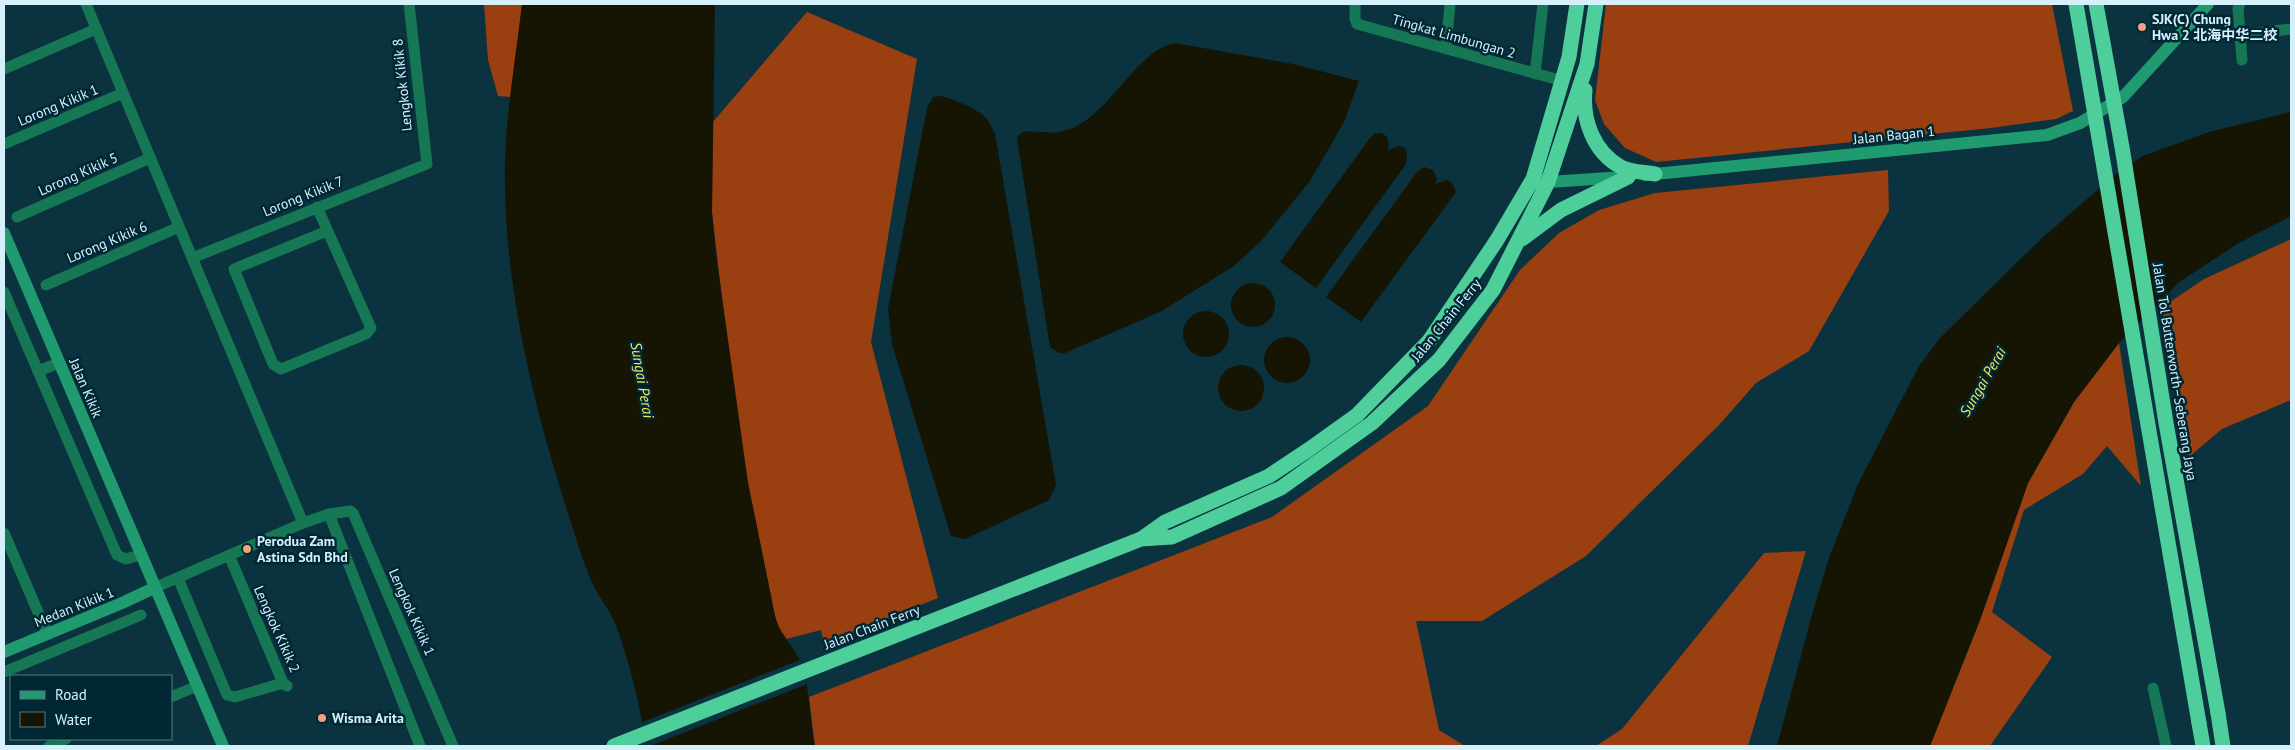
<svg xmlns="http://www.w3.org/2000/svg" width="2295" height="750" viewBox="0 0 2295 750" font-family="'PT Sans','Noto Sans SC',sans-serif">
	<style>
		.forest { fill: #9a3f0f }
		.water { fill: #161403 }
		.pier { fill: #0a323f }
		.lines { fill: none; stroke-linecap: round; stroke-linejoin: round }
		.street { stroke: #167755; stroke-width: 11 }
		.secondary { stroke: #209b6f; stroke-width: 12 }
		.highway { stroke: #4dce9a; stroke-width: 15 }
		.highway-bridge { stroke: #4dce9a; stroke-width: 15 }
		.poi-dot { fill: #f2a07f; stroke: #002834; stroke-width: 2 }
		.labels { text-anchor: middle; stroke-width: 5; stroke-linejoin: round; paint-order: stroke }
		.poi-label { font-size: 14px; font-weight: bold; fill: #d5f0fb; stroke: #002834; text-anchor: start }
		.street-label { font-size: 14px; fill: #d5f0fb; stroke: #002834 }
		.water-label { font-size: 15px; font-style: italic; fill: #f4e559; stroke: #002834 }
	</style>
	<rect width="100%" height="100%" fill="#0a323f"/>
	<path class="forest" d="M484,4H522L511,97L498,96L488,60Z
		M1606,4H2052L2073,111L2056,119L1991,128L1656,162L1625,148L1604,124L1595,100Z
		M807,12L917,59L871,342L938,598L824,643L821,630L786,639L778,627L775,616L748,483L731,376L712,213V123Z
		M1888,170L1889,211L1809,351L1756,383L1719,425L1586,556L1482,621H1416L1439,730L1465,746H815L809,697L1272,517L1428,406L1520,270L1559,233L1599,210L1655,193Z
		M2291,239V400L2222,429L2189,457L2161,308L2204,279Z
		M2119,343L2141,486L2107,446L2083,474L2024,510L1992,612L2052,657L1990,746H1930L1980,620L2028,483L2074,402Z
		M1806,551L1748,746H1596L1622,729L1764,553Z"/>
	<path class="water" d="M522,4H715L712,213L717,261L748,483L775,616C780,636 796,647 802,666C811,693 809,720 815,746H647C639,705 630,662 615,623C611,612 604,604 598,594C587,575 580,550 573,529C535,411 503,289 505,164C506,111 516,57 522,4Z
		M1175,43L1293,64L1359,81L1344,122L1310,181L1261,241L1234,266L1160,312L1065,353H1059L1050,347L1017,138L1022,132C1042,130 1053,137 1075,127C1111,110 1139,49 1175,43Z
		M939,96C950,97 977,109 985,117C990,122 992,128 995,134L1056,485L1049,500L965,539L951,536L892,344L888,309L927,108L933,97Z
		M2291,112V216L2237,244L2178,283L2119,343L2074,402L2028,483L1980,620L1930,746H1777L1813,611L1829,558L1858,484L1919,366L1940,338L2042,238L2116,174L2143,156L2209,132Z
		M1381,133C1389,136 1389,142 1388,150L1399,146L1405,148L1407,153L1406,164L1316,288L1280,262L1370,138L1374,134Z
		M1424,167L1433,170L1437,179L1435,184L1447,180L1452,183L1456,192L1361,322L1326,297L1417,172Z
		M1231 305a22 22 0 1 1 44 0a22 22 0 1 1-44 0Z
		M1183 334a23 23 0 1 1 46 0a23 23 0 1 1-46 0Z
		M1264 360a23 23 0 1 1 46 0a23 23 0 1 1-46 0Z
		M1218 388a23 23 0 1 1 46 0a23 23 0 1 1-46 0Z"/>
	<path class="pier" d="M802,659L810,683L650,746H644L640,723Z"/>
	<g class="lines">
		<path class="street" d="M86,4L303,523
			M1355,4V19L1357,24L1563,81
			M2240,4L2238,8L2242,60
			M2240,35L2291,29
			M1446,47L1450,4
			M4,69L96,29
			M1535,74L1543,4
			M4,144L123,93
			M317,207L371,328L366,334L281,369L273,364L234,269L327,231
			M17,217L150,158
			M192,258L427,164L409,4
			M46,285L179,227
			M4,292L117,555L126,559L140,555
			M38,371L59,363
			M329,514L420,746
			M4,533L47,633
			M229,555L283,683L287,686
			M178,578L227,695L235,697L283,683
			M154,588L303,523L329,514L350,511L353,513L453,746
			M4,672L141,615
			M2153,688L2166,746
			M171,697L197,686
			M49,746L66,739"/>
		<path class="secondary" d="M1645,175L2047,135L2080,123L2123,97L2208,4
			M1541,180L1548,182L1625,177
			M4,233L223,746
			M4,652L122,603L154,588"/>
		<path class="highway" d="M1585,90C1582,119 1593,152 1621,167C1630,172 1644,172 1655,174
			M1522,239L1561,210L1628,177
			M1141,539L1172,537L1281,488L1372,423L1439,360L1493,290L1548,182L1587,64L1596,4
			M2218,713L2223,746
			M2199,723L2203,746
			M614,746L1141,539L1165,522L1269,476L1308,450L1357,415L1429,341L1497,240L1533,179L1569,57L1577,4"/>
		<path class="highway-bridge" d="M2076,4L2199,723
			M2096,4L2122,147L2166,423L2218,713"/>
	</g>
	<g class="poi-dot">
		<circle cx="2142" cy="27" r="5"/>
		<circle cx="247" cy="549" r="5"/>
		<circle cx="322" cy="718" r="5"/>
	</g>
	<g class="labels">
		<g class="poi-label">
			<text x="2152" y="24">SJK(C) Chung<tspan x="2152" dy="16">Hwa 2 北海中华二校</tspan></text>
			<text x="257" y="546">Perodua Zam<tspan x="257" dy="16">Astina Sdn Bhd</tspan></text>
			<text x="332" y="723">Wisma Arita</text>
		</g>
		<g class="street-label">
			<text transform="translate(1454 36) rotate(16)" y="5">Tingkat Limbungan 2</text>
			<text transform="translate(402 85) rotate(-96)" y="5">Lengkok Kikik 8</text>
			<text transform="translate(58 105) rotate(-23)" y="5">Lorong Kikik 1</text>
			<text transform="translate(1894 135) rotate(-6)" y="5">Jalan Bagan 1</text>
			<text transform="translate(78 174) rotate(-24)" y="5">Lorong Kikik 5</text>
			<text transform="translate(303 196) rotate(-22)" y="5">Lorong Kikik 7</text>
			<text transform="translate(107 242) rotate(-23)" y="5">Lorong Kikik 6</text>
			<text transform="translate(1446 320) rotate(-51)" y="5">Jalan Chain Ferry</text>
			<text transform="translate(2175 372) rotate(81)" y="5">Jalan Tol Butterworth–Seberang Jaya</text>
			<text transform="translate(86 388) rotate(67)" y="5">Jalan Kikik</text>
			<text transform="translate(74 607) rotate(-22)" y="5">Medan Kikik 1</text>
			<text transform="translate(412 612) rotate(66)" y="5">Lengkok Kikik 1</text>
			<text transform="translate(872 627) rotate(-21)" y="5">Jalan Chain Ferry</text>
			<text transform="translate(277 629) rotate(66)" y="5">Lengkok Kikik 2</text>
		</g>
		<g class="water-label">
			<text transform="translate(642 380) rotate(80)" y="5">Sungai Perai</text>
			<text transform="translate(1983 382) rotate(-60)" y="5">Sungai Perai</text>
		</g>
	</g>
	<rect width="2295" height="750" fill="none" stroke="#d5f0fb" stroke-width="10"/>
	<rect x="10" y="675" width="162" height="65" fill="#002834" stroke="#557884"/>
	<rect x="20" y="691" width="25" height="8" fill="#209b6f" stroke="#557884"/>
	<text x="55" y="700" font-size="15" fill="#d5f0fb">Road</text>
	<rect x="20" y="712" width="25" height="15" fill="#161403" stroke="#557884"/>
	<text x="55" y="725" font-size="15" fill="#d5f0fb">Water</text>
</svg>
